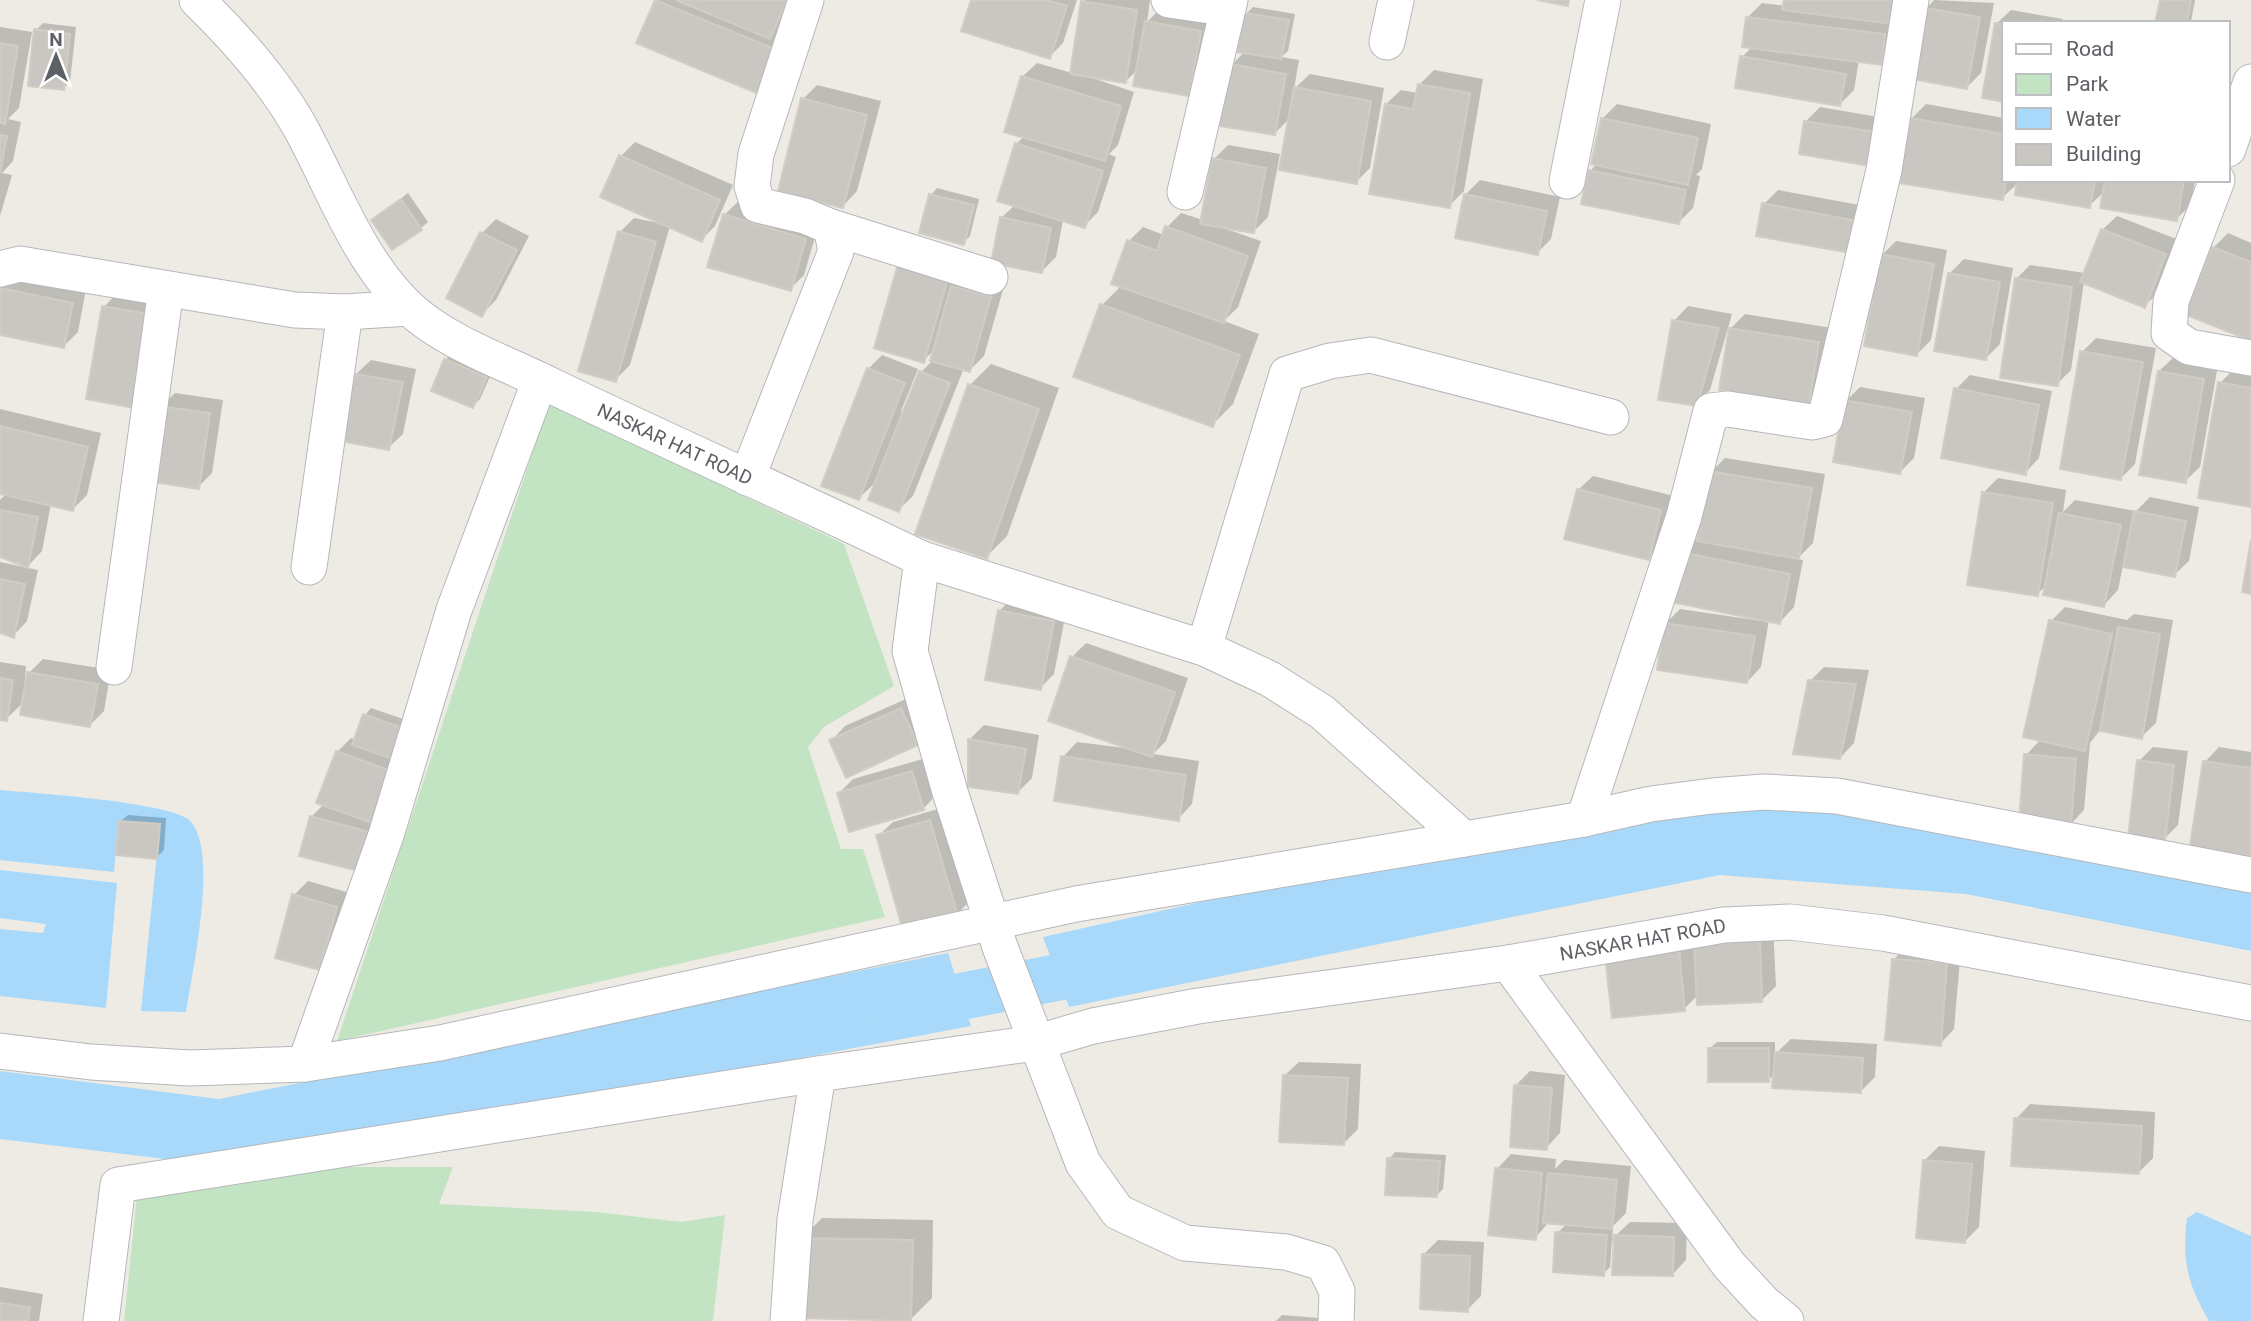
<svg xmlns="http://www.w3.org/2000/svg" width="2251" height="1321" viewBox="0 0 2251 1321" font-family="Roboto,sans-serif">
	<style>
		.green { fill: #c3e4c2 }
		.water { fill: #a8d9fa }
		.shadow { fill: #0003 }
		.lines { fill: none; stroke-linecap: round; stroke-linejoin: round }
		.canal { stroke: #a8d9fa; stroke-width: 47 }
		.building { fill: #cac6c2; stroke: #d2cdc3; stroke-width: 2 }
		.street-casing { stroke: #b5b7bb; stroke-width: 37 }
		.street { stroke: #fff; stroke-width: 35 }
		.labels { text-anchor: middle; stroke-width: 5; stroke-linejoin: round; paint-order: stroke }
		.street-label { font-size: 19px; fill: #5c6064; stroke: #fff }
	</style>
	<rect width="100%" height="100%" fill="#eeebe4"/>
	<path class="green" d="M549,403L844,544L894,686L824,727L808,747L841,849H863L885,917L337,1041Z
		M140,1167H453L439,1204L596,1212L681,1222L725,1215L713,1321H124Z"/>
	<path class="water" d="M0,790C33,793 169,802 189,820C220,848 192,972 186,1012L141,1011L160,824L119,821L114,872L0,860Z
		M1667,799L1827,801L2251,885V951L1966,894L1720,875L1069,1007L1043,937Z
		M0,870L117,883L106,1008L0,996V929L43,933L46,924L0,918Z
		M948,953L971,1026L314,1149L182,1161L0,1139V1071L219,1099Z
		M2197,1212L2251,1236V1321H2209C2187,1283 2182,1261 2187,1218Z"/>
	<path class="shadow" d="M656,0H794L784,23L777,30L793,37L775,78L638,42Z
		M972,0H1077L1063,43L1049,57Z
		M1085,0H1150L1147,22L1161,8L1214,17L1203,80L1189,94L1138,69L1126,81L1084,75L1134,92L1118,145L1109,154L1116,157L1098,212L1084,226L1063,220L1056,257L1042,271L1001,218L1015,205L1016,144L1025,136L1022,77L1037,63L1072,73Z
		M1785,0H1907L1895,48L1881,63L1859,60L1854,90L1840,104L1742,57L1753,46L1748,17L1762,3L1785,6Z
		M1934,0L1994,3L1981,73L1967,87L1926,9Z
		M2161,0H2195L2191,21L2157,23Z
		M1253,7L1295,14L1288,51L1281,57L1299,60L1294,89L1310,74L1384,88L1370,168L1356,182L1290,118L1275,133L1232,65L1245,51L1246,14Z
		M2011,10L2063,19L2062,23H2004V100L1984,96L1996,24Z
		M43,23L76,27L70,82L63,89L36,30Z
		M0,27L32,32L19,108L8,119L21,122L13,161L2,173L12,175L0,216Z
		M1434,70L1483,79L1464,191L1449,206L1386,104L1401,90L1418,93L1419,85Z
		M817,85L881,101L857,191L843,206L803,99Z
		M1617,104L1711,124L1702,169L1696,175L1700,176L1693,208L1679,222L1590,171L1597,164L1602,119Z
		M1926,104L2004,118V180H2195L2191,205L2176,219L2105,191L2089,206L2019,182L2002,198L1912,118Z
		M1820,107L1890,119L1871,164L1806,121Z
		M635,142L733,185L715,226L701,240L670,226L630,365L615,380L620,232L634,218L664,224L621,156Z
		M1228,145L1280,154L1268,217L1253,232L1226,229L1261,241L1238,307L1224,321L1259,334L1233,404L1212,425L1102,305L1122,285L1129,241L1143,227L1164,235L1167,227L1181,213L1203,220L1214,159Z
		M1480,180L1560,197L1551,239L1537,253L1466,194Z
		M937,188L979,199L970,236L963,243L931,195Z
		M1778,190L1870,207L1864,237L1764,204Z
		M408,193L428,222L421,228L373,220Z
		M739,201L819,224L804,275L790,289L724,215Z
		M2117,216L2179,240L2159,292L2144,306L2084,282L2071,370L2057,384L2016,279L2030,265L2085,273L2102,230Z
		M496,219L529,236L496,300L481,315L482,233Z
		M2228,233L2251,243V339L2213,248Z
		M1896,241L1947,250L1931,340L1917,354L1882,255Z
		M1964,259L2013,268L2000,344L1986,358L1950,273Z
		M900,265L1005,283L984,356L970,370L964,368L913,496L898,510L879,479L859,498L868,369L882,355L918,369L901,411L905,413L921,372L932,361L935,349L923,361Z
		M10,273L86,289L78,332L64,346L0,333V283Z
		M118,292L163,300L148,391L104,307Z
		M1688,306L1732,314L1710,390L1696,404L1674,321Z
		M1745,314L1832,328L1823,388L1808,402L1730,329Z
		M2096,338L2156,348L2135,464L2121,478L2082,352Z
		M452,353L493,370L480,399L473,406L445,360Z
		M2174,357L2218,365L2200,467L2185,481L2159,371Z
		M371,360L416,369L403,434L388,448L356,374Z
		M991,364L1059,388L1007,536L986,557L970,385Z
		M2234,369L2251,372V506L2220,383Z
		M1970,375L2052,391L2039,458L2025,473L1956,389Z
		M1860,387L1925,398L1914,458L1900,472L1846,401Z
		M175,393L223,400L212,473L198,487L160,407Z
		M0,409L101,433L87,495L73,509L51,504L42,551L28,566L0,555V500L6,494L0,492Z
		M1725,458L1825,474L1813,543L1797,559L1803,560L1794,607L1780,622L1769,620L1761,667L1747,682L1665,624L1680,609L1762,621V618L1682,553L1696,539H1699L1711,472Z
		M1593,476L1674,496L1662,544L1648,558L1578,490Z
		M1998,478L2066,490L2063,512L2075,500L2136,511L2150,497L2199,507L2189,561L2174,575L2123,565L2118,590L2104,605L2047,585L2037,594L1984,492Z
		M0,562L38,570L27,621L13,636L0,631Z
		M1014,597L1067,607L1054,674L1040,688L999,611Z
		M2065,607L2127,620L2134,614L2173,620L2156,723L2141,737L2100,730L2090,743L2084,810L2070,825L2026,755L2041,739L2051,621Z
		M1086,643L1188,678L1166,741L1153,754L1199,761L1192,804L1178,819L1063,757L1077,742L1133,749L1072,657Z
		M43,659L111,670L104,711L90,725L24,702L6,719L0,718V662L26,666L25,677Z
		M1824,667L1869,670L1854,743L1840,758L1810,681Z
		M915,695L931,730L917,744L831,741L845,726Z
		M371,708L409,721L373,855L311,817L324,804L337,752L351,738L356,740L365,715Z
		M984,725L1039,735L1032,778L1018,792L970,739Z
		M2153,747L2188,751L2178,825L2164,839L2139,761Z
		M2219,747L2251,752L2250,860L2205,762Z
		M926,758L937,794L923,809L839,793L853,779Z
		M945,807L971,900L957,914L878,836L893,822Z
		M128,815L166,818L164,850L157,857L121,821Z
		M308,881L350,893L334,954L319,968L294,895Z
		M1773,926L1776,986L1762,1000L1698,995L1684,1009L1622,943Z
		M1908,945L1961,949L1954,1029L1940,1044L1894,959Z
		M1791,1039L1877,1044L1875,1077L1860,1092L1775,1074L1768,1080L1710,1048L1717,1042H1775V1054Z
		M1299,1062L1361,1064L1358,1129L1344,1143L1284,1076Z
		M1530,1071L1565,1075L1560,1133L1546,1148L1516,1085Z
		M2030,1104L2155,1112L2153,1158L2139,1172L2016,1119Z
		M1939,1146L1985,1151L1979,1227L1965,1241L1924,1161Z
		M1395,1152L1446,1155L1443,1189L1436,1196L1389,1159Z
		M1511,1154L1556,1159L1555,1169L1564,1160L1631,1166L1626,1213L1610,1229H1613L1612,1239L1630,1222L1687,1223L1686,1260L1672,1275L1612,1240L1610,1267L1603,1274L1557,1233L1567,1224L1549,1222L1535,1238L1497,1169Z
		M822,1218L933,1220L932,1298L911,1319L801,1239Z
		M1438,1240L1484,1242L1481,1296L1467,1310L1424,1254Z
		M0,1287L43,1294L39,1321H0Z
		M1282,1315L1318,1318V1321H1276Z"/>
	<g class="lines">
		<path class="canal" d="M898,1009L1120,965"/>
	</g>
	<path class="building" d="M655,0L780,51L761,95L636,43Z
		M676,0H787L770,39Z
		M971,0H1047L1067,6L1050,59L961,31Z
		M1537,0H1569L1568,6Z
		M1784,0H1895L1892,24L1782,10Z
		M2160,0H2191L2187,23H2155Z
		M1081,1L1137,10L1126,83L1070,74Z
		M1924,8L1980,17L1967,89L1912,79Z
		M1244,13L1289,20L1281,59L1237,52Z
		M1746,17L1885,34L1882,65L1742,47Z
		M1145,21L1201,31L1189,96L1133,86Z
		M1995,23L2004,25V102L1982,98Z
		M34,29L70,34L64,90L28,86Z
		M0,43L18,46L5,124L0,123Z
		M1740,56L1846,74L1840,106L1735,88Z
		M1230,64L1286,74L1275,135L1219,126Z
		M1021,76L1121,106L1105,161L1004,132Z
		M1418,84L1470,93L1450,208L1369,194L1385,104L1413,109Z
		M1294,87L1371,101L1357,184L1279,170Z
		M801,98L867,115L843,208L778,191Z
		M1601,118L1698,138L1688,185L1591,164Z
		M1910,118L2004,134L2006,180L2003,200L1899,183Z
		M1804,121L1877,132L1871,166L1799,154Z
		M0,135L7,136L0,173Z
		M1015,143L1103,171L1085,228L997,201Z
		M619,155L720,200L702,242L600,197Z
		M1212,158L1266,168L1254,233L1200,224Z
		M1588,170L1686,190L1679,224L1581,204Z
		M2017,180H2095L2090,208L2015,195Z
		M2105,180H2184L2177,221L2100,208Z
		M929,194L974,205L964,245L919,233Z
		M1464,194L1547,211L1538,255L1455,238Z
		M401,199L422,230L392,250L371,220Z
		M1762,203L1857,221L1851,253L1756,236Z
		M723,214L806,239L791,291L707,267Z
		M1000,217L1051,228L1042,273L991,263Z
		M1165,226L1248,256L1224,323L1111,284L1127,240L1157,251Z
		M2101,229L2166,254L2145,308L2080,282Z
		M618,231L656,242L616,382L578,371Z
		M480,232L517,250L482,317L446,298Z
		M2212,247L2251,262V341L2184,314Z
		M1880,254L1934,264L1917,356L1864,346Z
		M898,264L948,278L924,363L874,348Z
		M1948,273L2000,282L1986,360L1934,351Z
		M2015,278L2072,287L2058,386L2000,378Z
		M951,286L991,297L970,372L930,361Z
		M0,288L73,303L64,348L0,335Z
		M1100,304L1240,355L1213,427L1073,377Z
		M102,306L149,314L134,408L86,399Z
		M1672,320L1719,328L1697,406L1658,400Z
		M1729,328L1819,342L1809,404L1719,390Z
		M2080,351L2143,362L2121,480L2060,469Z
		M444,359L487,377L473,408L431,391Z
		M867,368L905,383L859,500L821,486Z
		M919,371L950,383L899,512L868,500Z
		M2158,371L2204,379L2186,483L2139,475Z
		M355,374L403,382L389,450L341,441Z
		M2218,382L2251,388V507L2198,498Z
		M968,384L1039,409L987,559L915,534Z
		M1954,388L2039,405L2026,475L1941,458Z
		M1844,400L1912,412L1900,474L1833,462Z
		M159,406L210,413L199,489L147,481Z
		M0,426L88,447L73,511L0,494Z
		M1709,471L1812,488L1799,559L1697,541Z
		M1577,489L1661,510L1649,560L1564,539Z
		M1982,492L2053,503L2038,596L1967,585Z
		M0,510L38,517L28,568L0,557Z
		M2134,511L2186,521L2175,577L2123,567Z
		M2059,513L2121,525L2104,607L2043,595Z
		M2251,540V594L2242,592Z
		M1680,552L1790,574L1780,624L1671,602Z
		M0,579L25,584L14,638L0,633Z
		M998,610L1054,621L1041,690L985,680Z
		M2049,620L2112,634L2085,751L2023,737Z
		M1664,623L1755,636L1747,683L1657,670Z
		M2118,627L2160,634L2142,739L2100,731Z
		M1070,656L1175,692L1152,757L1048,721Z
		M27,672L98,684L90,727L20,715Z
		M0,678L13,680L7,721L0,720Z
		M1808,680L1856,684L1840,759L1793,754Z
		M901,708L918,745L846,778L829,740Z
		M363,714L403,728L393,759L352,745Z
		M968,739L1026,749L1018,794L968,787Z
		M336,751L394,772L375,824L316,803Z
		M2024,754L2076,759L2071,826L2019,822Z
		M1061,756L1186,775L1179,821L1054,801Z
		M2137,760L2174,765L2165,841L2128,837Z
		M2203,761L2251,768V857L2189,852Z
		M912,771L924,810L849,832L837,793Z
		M310,816L369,832L359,871L299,856Z
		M930,820L958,916L903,931L876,835Z
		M119,821L160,824L157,859L116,855Z
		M292,894L337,907L320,970L275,958Z
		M1760,939L1762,1002L1697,1005L1694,942Z
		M1679,949L1685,1011L1612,1018L1605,956Z
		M1892,959L1947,963L1941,1046L1885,1040Z
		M1708,1048H1769V1082H1708Z
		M1775,1052L1863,1058L1861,1093L1772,1088Z
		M1283,1075L1348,1078L1344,1145L1279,1142Z
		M1514,1085L1552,1088L1547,1150L1510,1147Z
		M2014,1118L2142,1126L2139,1174L2011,1166Z
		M1387,1158L1440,1161L1437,1197L1385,1195Z
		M1923,1160L1972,1164L1965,1243L1916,1238Z
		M1495,1168L1542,1173L1536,1240L1488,1235Z
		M1548,1173L1617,1180L1612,1229L1543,1223Z
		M1555,1232L1607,1235L1604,1276L1553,1272Z
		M1614,1235L1674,1237L1673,1276L1612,1275Z
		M800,1238L913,1240L911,1321L798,1318Z
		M1422,1254L1470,1256L1468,1312L1420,1309Z
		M0,1303L30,1307L28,1321H0Z"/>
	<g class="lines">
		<g class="street-casing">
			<g id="street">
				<path id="s1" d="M197,0C236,38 273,79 300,127C333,187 358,260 409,308C447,343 502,361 548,384C672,444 798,499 922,559L910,651L950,792L1000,947L1083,1163L1118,1212L1185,1243L1286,1252L1323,1263L1337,1291L1336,1321"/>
				<path d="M1169,0L1210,6L1220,0"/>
				<path d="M1387,42L1396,0"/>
				<path d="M2228,149L2251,82"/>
				<path d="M2217,180L2171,301L2169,333L2189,347L2251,358"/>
				<path d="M1567,181L1603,0"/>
				<path d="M1185,192L1230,0"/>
				<path d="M831,227L990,277"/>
				<path d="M0,269L20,264L295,310L345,312L409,308"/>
				<path d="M747,478L836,251L831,227L805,216L758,205L752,186L756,154L806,0"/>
				<path d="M922,559L1204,648L1270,679L1322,712L1464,839"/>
				<path d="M309,567L345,312"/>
				<path d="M1204,648L1287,374L1330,361L1371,355L1611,417"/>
				<path d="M114,667L166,289"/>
				<path d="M1584,819L1684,516L1711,411L1728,409L1812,422L1825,419L1884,170L1911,0"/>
				<path d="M1508,963L1729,1265L1764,1303L1786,1321"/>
				<path d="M0,1051L91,1062L190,1068L305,1064L440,1043L1076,904L1584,819L1651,804L1712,796L1764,792L1837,796L2251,875"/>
				<path d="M305,1064L386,835L454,610L540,380"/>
				<path id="s2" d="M101,1321L118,1185L818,1074L1035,1043L1093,1026L1198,1006L1508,963L1724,925L1790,922L1883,933L2251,1003"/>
				<path d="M788,1321L795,1220L818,1074"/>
			</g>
		</g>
		<use href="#street" class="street"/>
	</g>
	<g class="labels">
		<g class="street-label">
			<text dy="7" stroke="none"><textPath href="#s1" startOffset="676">NASKAR HAT ROAD</textPath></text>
			<text dy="7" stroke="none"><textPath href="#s2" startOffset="1682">NASKAR HAT ROAD</textPath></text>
		</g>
	</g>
	<rect x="2002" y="21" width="228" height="161" fill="#ffffff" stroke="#bebfc1" stroke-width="2"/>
	<rect x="2016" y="44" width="35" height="10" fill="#ffffff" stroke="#bebfc1" stroke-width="2"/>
	<text x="2066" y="56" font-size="21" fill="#5c6064">Road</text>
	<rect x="2016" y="74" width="35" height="21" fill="#c3e4c2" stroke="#bebfc1" stroke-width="2"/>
	<text x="2066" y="91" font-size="21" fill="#5c6064">Park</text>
	<rect x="2016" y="108" width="35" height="21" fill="#a8d9fa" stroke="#bebfc1" stroke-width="2"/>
	<text x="2066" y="126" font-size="21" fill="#5c6064">Water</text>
	<rect x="2016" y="144" width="35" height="21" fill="#cac6c2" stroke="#bebfc1" stroke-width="2"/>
	<text x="2066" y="161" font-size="21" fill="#5c6064">Building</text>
	<g transform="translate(56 56)" stroke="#ffffff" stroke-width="5" paint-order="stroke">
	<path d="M0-5L12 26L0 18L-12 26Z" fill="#5c6064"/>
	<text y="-10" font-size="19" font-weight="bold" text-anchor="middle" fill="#5c6064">N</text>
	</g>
</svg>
